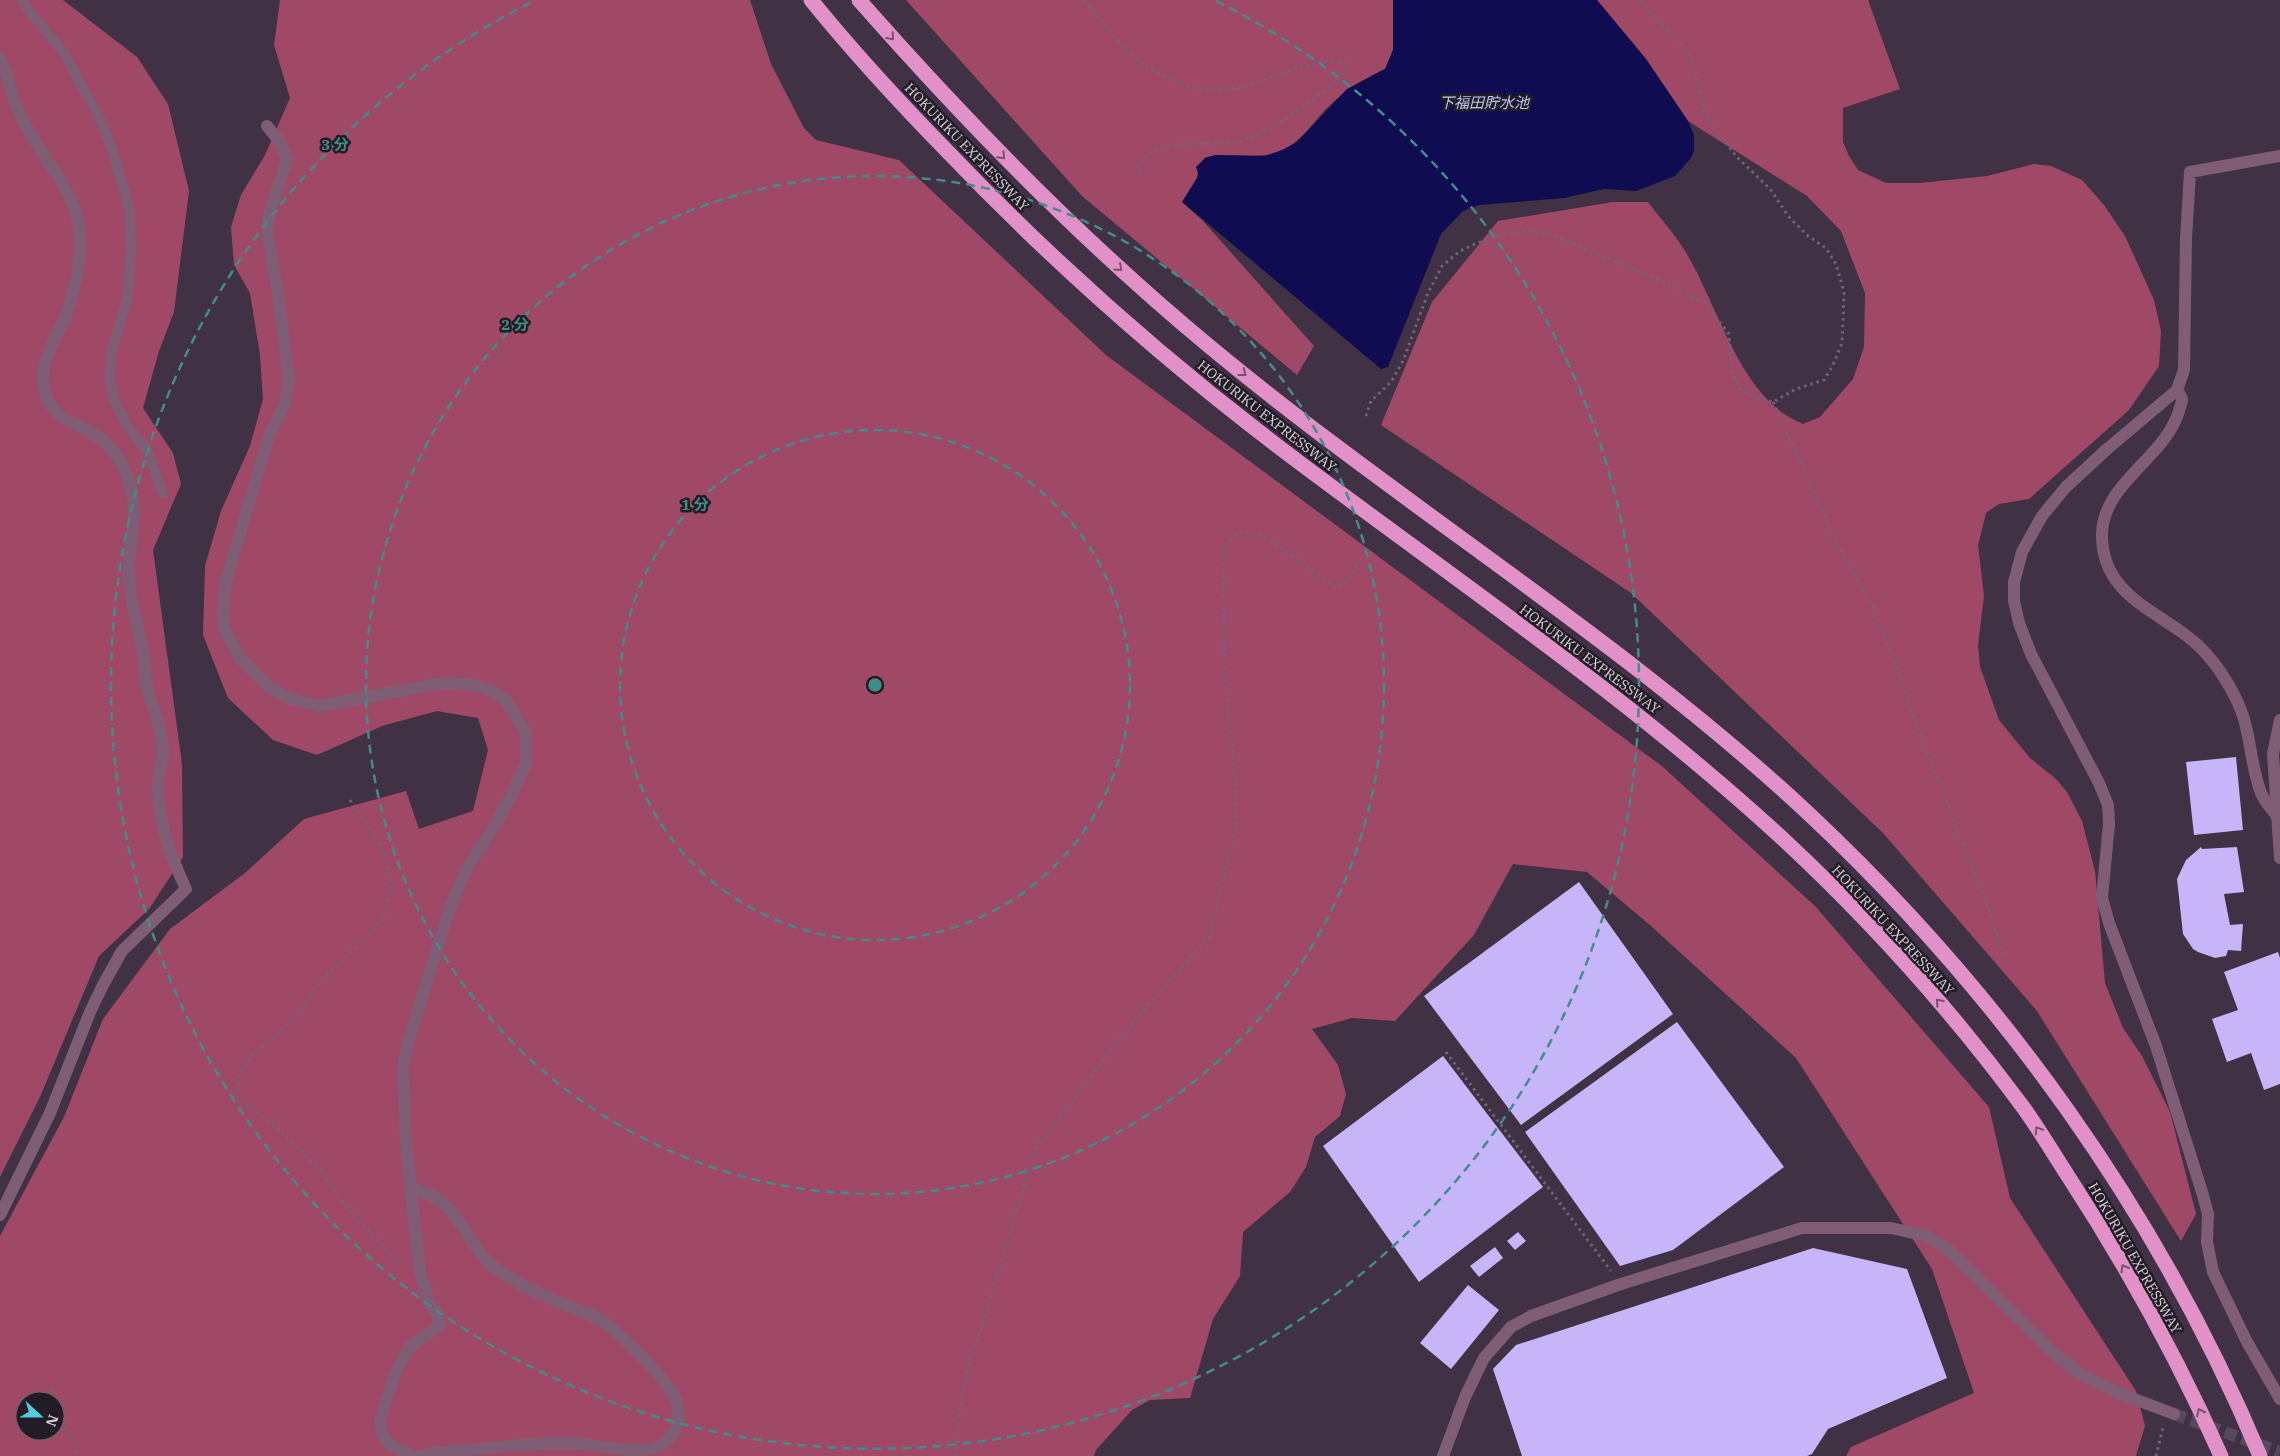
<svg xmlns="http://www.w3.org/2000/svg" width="2280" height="1456" viewBox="0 0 2280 1456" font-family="'IBM Plex Serif','Noto Sans JP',serif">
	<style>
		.forest { fill: #a04967; fill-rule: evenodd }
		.water { fill: #100c51 }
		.building { fill: #c6b5f8 }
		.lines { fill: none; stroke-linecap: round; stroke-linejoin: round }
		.minor-tunnel { stroke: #57495c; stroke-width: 12; stroke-dasharray: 12 6; stroke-linecap: butt }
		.path { stroke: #726476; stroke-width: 3; stroke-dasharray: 2.5 4; stroke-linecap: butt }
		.service { stroke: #7f5e75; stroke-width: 10 }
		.minor { stroke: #7f5e75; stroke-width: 12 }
		.motorway { stroke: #e191c8; stroke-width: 15 }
		.oneway { stroke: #78516e }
		.ring { fill: none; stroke: #428c8a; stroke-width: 2.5; stroke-dasharray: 9 6 }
		.labels { text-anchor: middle; stroke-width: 5; stroke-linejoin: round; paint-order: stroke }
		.street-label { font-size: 14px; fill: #d9d0dd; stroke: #221c25 }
		.water-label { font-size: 15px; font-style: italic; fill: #bbc5ef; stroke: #221c25 }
		.centre { fill: #428c8a; stroke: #221c25; stroke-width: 2.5 }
		.ring-label { font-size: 15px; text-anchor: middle; font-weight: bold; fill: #428c8a; stroke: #221c25; stroke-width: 5; stroke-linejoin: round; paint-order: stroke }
	</style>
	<rect width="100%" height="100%" fill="#403145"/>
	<path class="forest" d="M0,0H63L137,57L168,104L189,191L174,312L159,351L143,408L173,453L181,484L153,550L182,764L183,857L149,909L99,956L40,1097L0,1177Z
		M280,0H750L771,64L804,128L816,140L899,160L1106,355L1663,767L1815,906L1989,1107L2010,1198L2136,1391L2145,1426L2136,1456H1846L1851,1447L1974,1393L1932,1269L1796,1058L1651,926L1587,872L1513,864L1474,935L1395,1021L1352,1018L1312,1029L1338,1065L1346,1094L1340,1116L1315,1137L1306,1167L1290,1192L1243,1232L1240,1276L1213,1319L1190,1398L1150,1400L1132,1410L1096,1450L1094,1456H0V1236L64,1117L103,1019L170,929L245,873L304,819L406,791L419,829L473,811L488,750L478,718L437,711L382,726L317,755L273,740L228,698L203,635L205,566L221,511L250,446L263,399L260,355L250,293L234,265L231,227L241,195L265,155L290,98L274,45ZM25,1401H55V1431H25Z
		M906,0H1393V50L1385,69C1365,78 1344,91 1328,107C1313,122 1301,142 1281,151C1257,161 1230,151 1205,158L1197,178L1182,202L1203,221L1314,346L1297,375L1082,196Z
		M1597,0H1868L1900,89L1843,108V142L1849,156L1858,170L1886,183H1920L1987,176L2034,164L2051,166L2082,180L2104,205L2125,236L2154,300L2161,331L2159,366L2129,410L2029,499L1999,504L1986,513L1978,545L1984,596L1978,645L1980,667L1999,720L2030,758L2056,779L2067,792L2082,821L2095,871L2105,983L2123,1028L2142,1056L2170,1112L2196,1214L2181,1241L2037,1011L1883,833L1631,593L1381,425L1432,302L1498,221L1613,202H1648C1660,218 1674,233 1685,251C1718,304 1740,400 1803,424L1820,417L1853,379L1864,347L1865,293L1841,231L1807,196L1688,121L1646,59Z"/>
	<path class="water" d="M1393,0H1597L1646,59L1688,121L1694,135V151L1691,158L1675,176L1636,191L1604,189L1564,198L1479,205L1463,211L1441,234L1388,367L1381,369L1182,202L1197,178L1198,173L1196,167L1205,158L1215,155L1265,156L1282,150L1297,142L1347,89L1385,69L1393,50Z"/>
	<path class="building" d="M2236,757L2243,830L2194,835L2186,762Z
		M2201,847L2202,849L2237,847L2244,892L2224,894L2230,925L2243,924L2241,951L2228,950L2226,956L2215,958L2198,952L2193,949L2183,934L2177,879L2186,860Z
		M1579,882L1673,1014L1521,1125L1424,996Z
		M2278,952L2280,958V1084L2264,1090L2251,1053L2227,1062L2212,1019L2238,1010L2224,972Z
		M1677,1022L1784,1167L1673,1250L1620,1266L1525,1132Z
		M1443,1056L1543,1187L1419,1282L1323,1146Z
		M1518,1232L1526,1241L1515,1250L1507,1241Z
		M1495,1247L1503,1258L1479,1277L1470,1266Z
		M1813,1248L1907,1269L1947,1378L1828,1429L1812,1454L1807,1456H1522L1493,1369L1516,1345Z
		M1468,1285L1499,1310L1451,1369L1420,1343Z"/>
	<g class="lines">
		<path class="minor-tunnel" d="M2174,1414L2280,1452"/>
		<path class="path" d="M1084,0C1103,22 1125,55 1150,69C1168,78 1192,90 1212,90C1224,91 1238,88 1249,85C1271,79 1330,49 1348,66C1345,78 1331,85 1322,93C1296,113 1268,134 1235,142C1206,148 1150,133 1138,171L1141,178
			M1773,402L1842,554L1874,609L1907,694V701L1991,914L2004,959
			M1366,416L1371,401L1391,382L1403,361L1428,293L1442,266L1460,251L1475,244L1504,234L1529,231L1552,235L1653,277L1705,303L1729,334L1732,373L1740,389L1757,398L1773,402L1796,389L1824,380L1833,365L1842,343L1843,322L1844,292L1836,264L1826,248L1808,236L1789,217L1770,189L1737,157L1714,128L1704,111L1694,67L1686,50L1639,0
			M350,800L380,844L388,867L391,884L387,908L374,929L322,980L296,1016L270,1041L259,1048L239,1073L238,1096L281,1132L321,1170L343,1203L397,1261L403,1264
			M1446,1052L1611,1271
			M51,1390L78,1456
			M956,1456L958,1419L970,1357L982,1325L1036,1148L1133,1022L1210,936L1236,825V784L1225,675L1223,564L1228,542L1238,532L1259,534L1272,541L1335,588L1346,582L1360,561
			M2156,1456L2163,1427"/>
		<path class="service" d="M22,0L29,11L64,53L101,121L113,152L130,211L131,254L128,297L111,353L110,379L114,399L125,422L148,453L163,493"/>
		<path class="minor" d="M0,58C9,74 10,93 18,110C45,172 94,196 77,275C74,288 71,302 66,315C57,338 39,361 44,387C51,426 85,422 108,445C120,457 127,473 131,489C139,519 128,549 129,579C130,600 137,621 141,642C145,657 144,672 147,687C149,699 155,710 158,722C160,731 163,743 163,753C162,765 157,777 158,789C159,825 171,857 186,889L122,951L103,985L90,1012L50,1113L0,1215
			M267,126L280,142L287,159L268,218V238L277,287L289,379L285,404L269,436L226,581L223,608L224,628L240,658L269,687L291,699L319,706L443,683L473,685L491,691L505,699L526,733V763L512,794L494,827L467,868L451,905L408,1042L403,1067L406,1143L420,1272L429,1302L437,1314L440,1325L410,1347L396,1371L380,1420L382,1435L390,1445L414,1456
			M2280,156L2190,172L2186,239L2184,370L2177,390L2106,450L2066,487L2042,516L2022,552L2014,582V601L2019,623L2031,654L2099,783L2108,805L2109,824L2102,898L2109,923L2156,1046L2202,1192L2208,1214L2207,1242L2213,1272L2247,1342L2280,1399
			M2177,390C2179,393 2182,397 2182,400C2182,404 2179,408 2179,411C2165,458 2103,483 2102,534C2101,604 2174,613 2209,657C2223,673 2238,699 2244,719C2251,743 2252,770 2261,793C2264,801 2271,808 2276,815
			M2280,720L2273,754L2280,858
			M410,1188C419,1191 431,1194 438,1199C464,1218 472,1253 499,1271C516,1282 537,1293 556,1301C570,1308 587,1312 601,1320C619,1333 672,1383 677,1403C682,1422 674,1438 658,1447C635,1456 591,1442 564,1443C539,1443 514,1446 489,1448C466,1450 443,1451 421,1456
			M1443,1456L1465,1397L1484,1358L1511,1327L1531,1316L1621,1284L1802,1228H1891L1927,1236L1950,1251L2049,1349L2080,1374L2116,1392L2174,1414"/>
		<path class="motorway" d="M811,0C854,53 901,104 949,153C1056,265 1172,367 1296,460C1460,583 1631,699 1783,839C1870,920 1952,1011 2023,1107C2039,1129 2053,1153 2068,1176C2126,1265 2178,1359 2221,1456
			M859,0C968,124 1082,241 1209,346C1404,508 1623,640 1809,814C2001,994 2158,1212 2260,1456"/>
	</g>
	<defs><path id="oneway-chevron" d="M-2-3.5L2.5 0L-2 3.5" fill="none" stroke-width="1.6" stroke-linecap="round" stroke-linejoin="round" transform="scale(1.25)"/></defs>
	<g class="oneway">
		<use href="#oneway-chevron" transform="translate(891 37) rotate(49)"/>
		<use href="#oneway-chevron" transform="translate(1002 156) rotate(46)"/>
		<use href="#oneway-chevron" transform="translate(1119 268) rotate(42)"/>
		<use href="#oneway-chevron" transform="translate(1243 373) rotate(38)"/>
		<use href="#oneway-chevron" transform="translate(1939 1002) rotate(-132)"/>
		<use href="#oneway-chevron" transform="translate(2038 1130) rotate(-123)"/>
		<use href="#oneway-chevron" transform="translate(2124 1268) rotate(-120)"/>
		<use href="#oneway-chevron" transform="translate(2200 1412) rotate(-117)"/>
	</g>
	<g class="ring">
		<circle cx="875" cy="685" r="255"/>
		<circle cx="875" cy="685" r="509"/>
		<path d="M1216 1A764 764 0 1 1 534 1"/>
	</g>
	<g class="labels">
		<g class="street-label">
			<text transform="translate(967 147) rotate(46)" y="5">HOKURIKU EXPRESSWAY</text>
			<text transform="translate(1267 416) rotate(38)" y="5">HOKURIKU EXPRESSWAY</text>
			<text transform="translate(1590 659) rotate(37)" y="5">HOKURIKU EXPRESSWAY</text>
			<text transform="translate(1893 930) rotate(47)" y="5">HOKURIKU EXPRESSWAY</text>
			<text transform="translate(2135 1258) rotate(60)" y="5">HOKURIKU EXPRESSWAY</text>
		</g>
		<g class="water-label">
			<text x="1484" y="108">下福田貯水池</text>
		</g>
	</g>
	<circle cx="875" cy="685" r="8" class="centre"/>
	<g class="ring-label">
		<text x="335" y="150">3 分</text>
		<text x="515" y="330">2 分</text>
		<text x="695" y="510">1 分</text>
	</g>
	<g transform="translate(40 1416) rotate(111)"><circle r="24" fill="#221c25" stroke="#6b646f"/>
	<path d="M0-4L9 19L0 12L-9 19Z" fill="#54cadc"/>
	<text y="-8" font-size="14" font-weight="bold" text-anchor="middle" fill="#d9d0dd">N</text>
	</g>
</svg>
